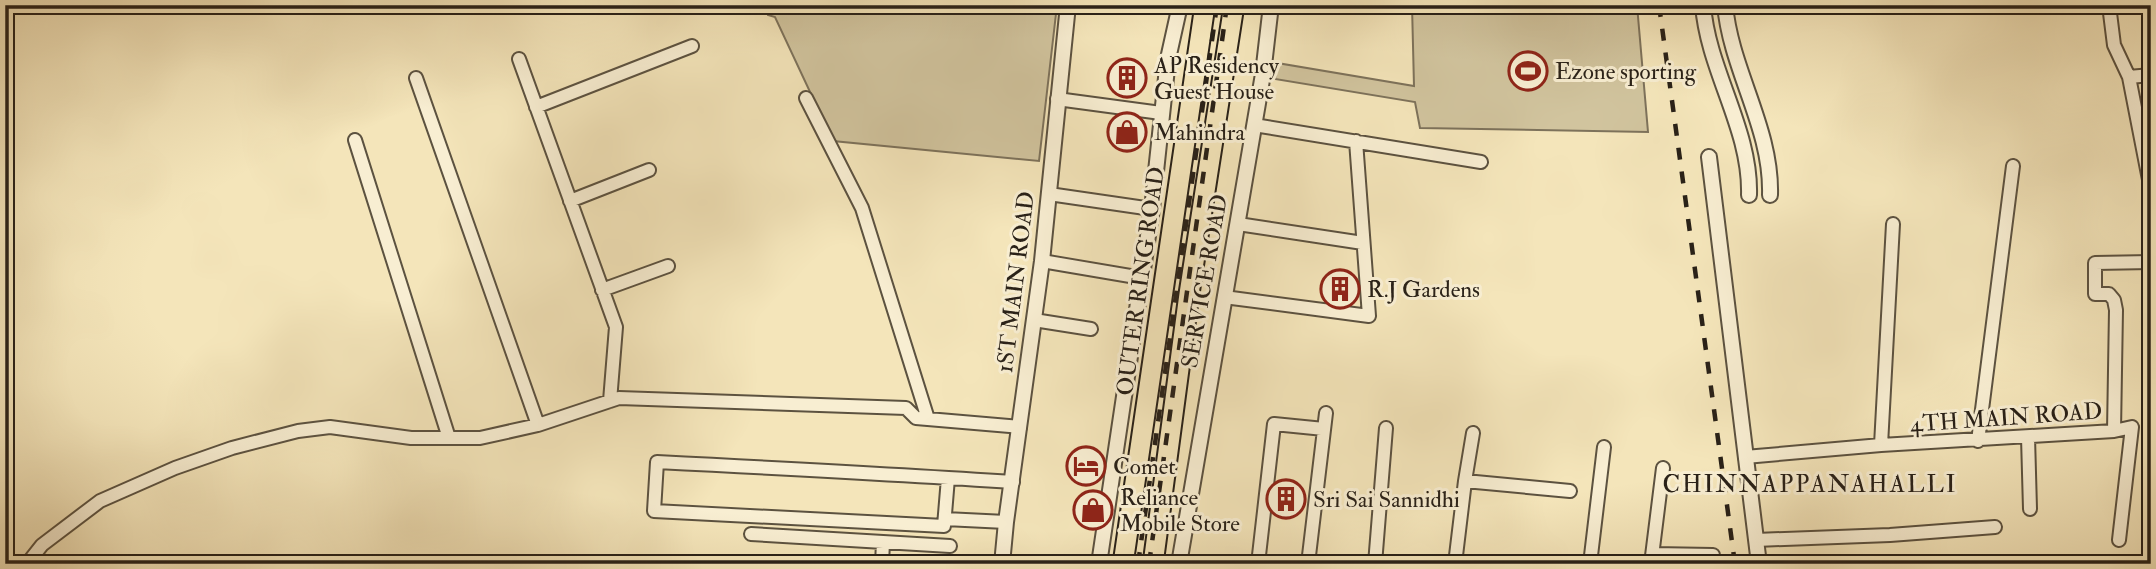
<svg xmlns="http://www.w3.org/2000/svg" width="2156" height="569" viewBox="0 0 2156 569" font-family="'IM FELL Double Pica',serif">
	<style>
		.green { fill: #d1c49e; stroke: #7d725b; stroke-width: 2 }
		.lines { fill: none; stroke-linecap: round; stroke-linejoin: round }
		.minor-casing { stroke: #5c5240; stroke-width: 16 }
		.tertiary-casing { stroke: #5c5240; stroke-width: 18 }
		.trunk-casing { stroke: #292118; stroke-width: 23 }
		.minor { stroke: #f8eed2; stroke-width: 12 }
		.tertiary { stroke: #f8eed2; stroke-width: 14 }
		.trunk { stroke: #f4e5ba; stroke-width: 19 }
		.rail { stroke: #292118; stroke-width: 4.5; stroke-dasharray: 12 12; stroke-linecap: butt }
		.labels { text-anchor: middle; stroke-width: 6; stroke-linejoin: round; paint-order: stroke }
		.poi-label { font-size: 23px; fill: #292118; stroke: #f8eed2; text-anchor: start }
		.street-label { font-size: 23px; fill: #292118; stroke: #f8eed2 }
		.neighbourhood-label { font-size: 24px; letter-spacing: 2px; fill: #292118; stroke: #f8eed2 }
	</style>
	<rect width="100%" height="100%" fill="#f4e5ba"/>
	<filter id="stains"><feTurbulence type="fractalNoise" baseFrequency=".00286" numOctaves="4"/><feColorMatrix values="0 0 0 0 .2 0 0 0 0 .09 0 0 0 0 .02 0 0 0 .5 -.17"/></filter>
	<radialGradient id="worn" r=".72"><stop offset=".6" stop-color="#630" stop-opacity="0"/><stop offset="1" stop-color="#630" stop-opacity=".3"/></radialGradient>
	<path class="green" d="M767,5H1057L1039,161L833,141L775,17L768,15Z
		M1412,5H1637L1648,132L1420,128L1415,102L1275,79L1277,63L1414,86Z"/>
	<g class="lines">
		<g class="minor-casing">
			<path id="minor" d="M2109,5L2114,45L2129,77L2151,190
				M519,59L616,327L610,401
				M2129,77L2151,75
				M416,78L538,425
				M806,98L862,208L928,419
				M1057,99L1161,113
				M536,107L692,46
				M1254,125L1481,162
				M355,140L449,438
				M1049,194L1152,209
				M570,201L649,170
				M1238,224L1363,243
				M1042,261L1142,278
				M602,290L668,266
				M1224,297L1369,316L1356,141
				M1034,320L1091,329
				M2114,431L2116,310L2114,300L2109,294H2095V263L2151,262
				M2028,437L2030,509
				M1978,441L2013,166
				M1881,445L1893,224
				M1745,457L1881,445L2114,431L2132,427L2119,540
				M948,478L944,526L654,511L657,462C776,468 894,474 1013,482
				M1465,481L1473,433
				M945,519L1006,522
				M751,534L950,546
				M1756,540L1890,535L1995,527
				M1653,554L1713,555
				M27,564L42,545L100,501L175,468L232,448L298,431L330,427L411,438H480L538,425L619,398L906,408L916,418L1020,427
				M882,564L883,542
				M1258,564L1274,424L1324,429
				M1308,564L1326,413
				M1375,564L1386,428
				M1455,564L1465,481L1570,491
				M1590,564L1604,447
				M1651,564L1663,468"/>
		</g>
		<g class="tertiary-casing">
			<path id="tertiary" d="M1703,5C1708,71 1751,129 1749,195
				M1725,5C1731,71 1772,128 1770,195
				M1709,157L1759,564
				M1002,564L1006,522L1042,261L1068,5
				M1099,564L1152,209L1168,59L1180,5
				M1179,564L1263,74L1271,5"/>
		</g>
		<g class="trunk-casing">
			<path id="trunk" d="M1123,564L1205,5
				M1153,564L1189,294L1234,5"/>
		</g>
		<use href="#minor" class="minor"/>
		<use href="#tertiary" class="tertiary"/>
		<use href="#trunk" class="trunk"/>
		<path class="rail" d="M1659,5L1735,564
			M1138,564L1217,5
			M1149,564L1227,5"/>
	</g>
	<defs>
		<g id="stadium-ring" transform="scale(2.0125)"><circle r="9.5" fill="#f8eed2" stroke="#8f2418" stroke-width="1.5"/><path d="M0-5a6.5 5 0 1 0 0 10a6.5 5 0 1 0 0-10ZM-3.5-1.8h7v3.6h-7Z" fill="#8f2418"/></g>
		<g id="building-ring" transform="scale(2.0125)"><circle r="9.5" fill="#f8eed2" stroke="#8f2418" stroke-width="1.5"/><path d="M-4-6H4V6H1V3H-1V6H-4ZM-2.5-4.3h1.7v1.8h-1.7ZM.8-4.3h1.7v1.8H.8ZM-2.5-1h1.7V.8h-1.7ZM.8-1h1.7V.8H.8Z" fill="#8f2418"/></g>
		<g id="shop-ring" transform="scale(2.0125)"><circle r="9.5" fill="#f8eed2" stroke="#8f2418" stroke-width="1.5"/><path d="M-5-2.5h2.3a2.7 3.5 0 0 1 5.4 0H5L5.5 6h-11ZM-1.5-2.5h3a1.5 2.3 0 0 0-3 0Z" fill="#8f2418"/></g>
		<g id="hotel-ring" transform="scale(2.0125)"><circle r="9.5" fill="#f8eed2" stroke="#8f2418" stroke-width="1.5"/><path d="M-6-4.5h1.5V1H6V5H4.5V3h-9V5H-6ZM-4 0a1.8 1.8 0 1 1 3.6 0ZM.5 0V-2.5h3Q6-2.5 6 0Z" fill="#8f2418"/></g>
	</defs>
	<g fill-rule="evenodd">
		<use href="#stadium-ring" x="1528" y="71"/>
		<use href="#building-ring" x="1127" y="78"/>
		<use href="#shop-ring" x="1127" y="132"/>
		<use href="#building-ring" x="1340" y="289"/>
		<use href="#hotel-ring" x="1086" y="466"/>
		<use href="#building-ring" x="1286" y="499"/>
		<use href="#shop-ring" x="1093" y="510"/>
	</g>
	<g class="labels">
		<g class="poi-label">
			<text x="1154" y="73">AP Residency<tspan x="1154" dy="26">Guest House</tspan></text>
			<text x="1555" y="79">Ezone sporting</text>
			<text x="1154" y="140">Mahindra</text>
			<text x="1367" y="297">R.J Gardens</text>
			<text x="1113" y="474">Comet</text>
			<text x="1120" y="505">Reliance<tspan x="1120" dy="26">Mobile Store</tspan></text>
			<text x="1313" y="507">Sri Sai Sannidhi</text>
		</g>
		<g class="street-label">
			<text transform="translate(1140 281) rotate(-82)" y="8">OUTER RING ROAD</text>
			<text transform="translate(1204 281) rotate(-80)" y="8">SERVICE ROAD</text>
			<text transform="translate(1015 282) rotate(-83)" y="8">1ST MAIN ROAD</text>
			<text transform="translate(2006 417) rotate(-4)" y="8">4TH MAIN ROAD</text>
		</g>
		<g class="neighbourhood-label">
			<text x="1810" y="492">CHINNAPPANAHALLI</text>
		</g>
	</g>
	<rect width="2156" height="569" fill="none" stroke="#f4e5ba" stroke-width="28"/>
	<rect x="7" y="7" width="2142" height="555" fill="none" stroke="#292118" stroke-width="3.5"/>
	<rect x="14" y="14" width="2128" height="541" fill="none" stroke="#292118" stroke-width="2"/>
	<rect width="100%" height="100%" filter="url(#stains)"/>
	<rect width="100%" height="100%" fill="url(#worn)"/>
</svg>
